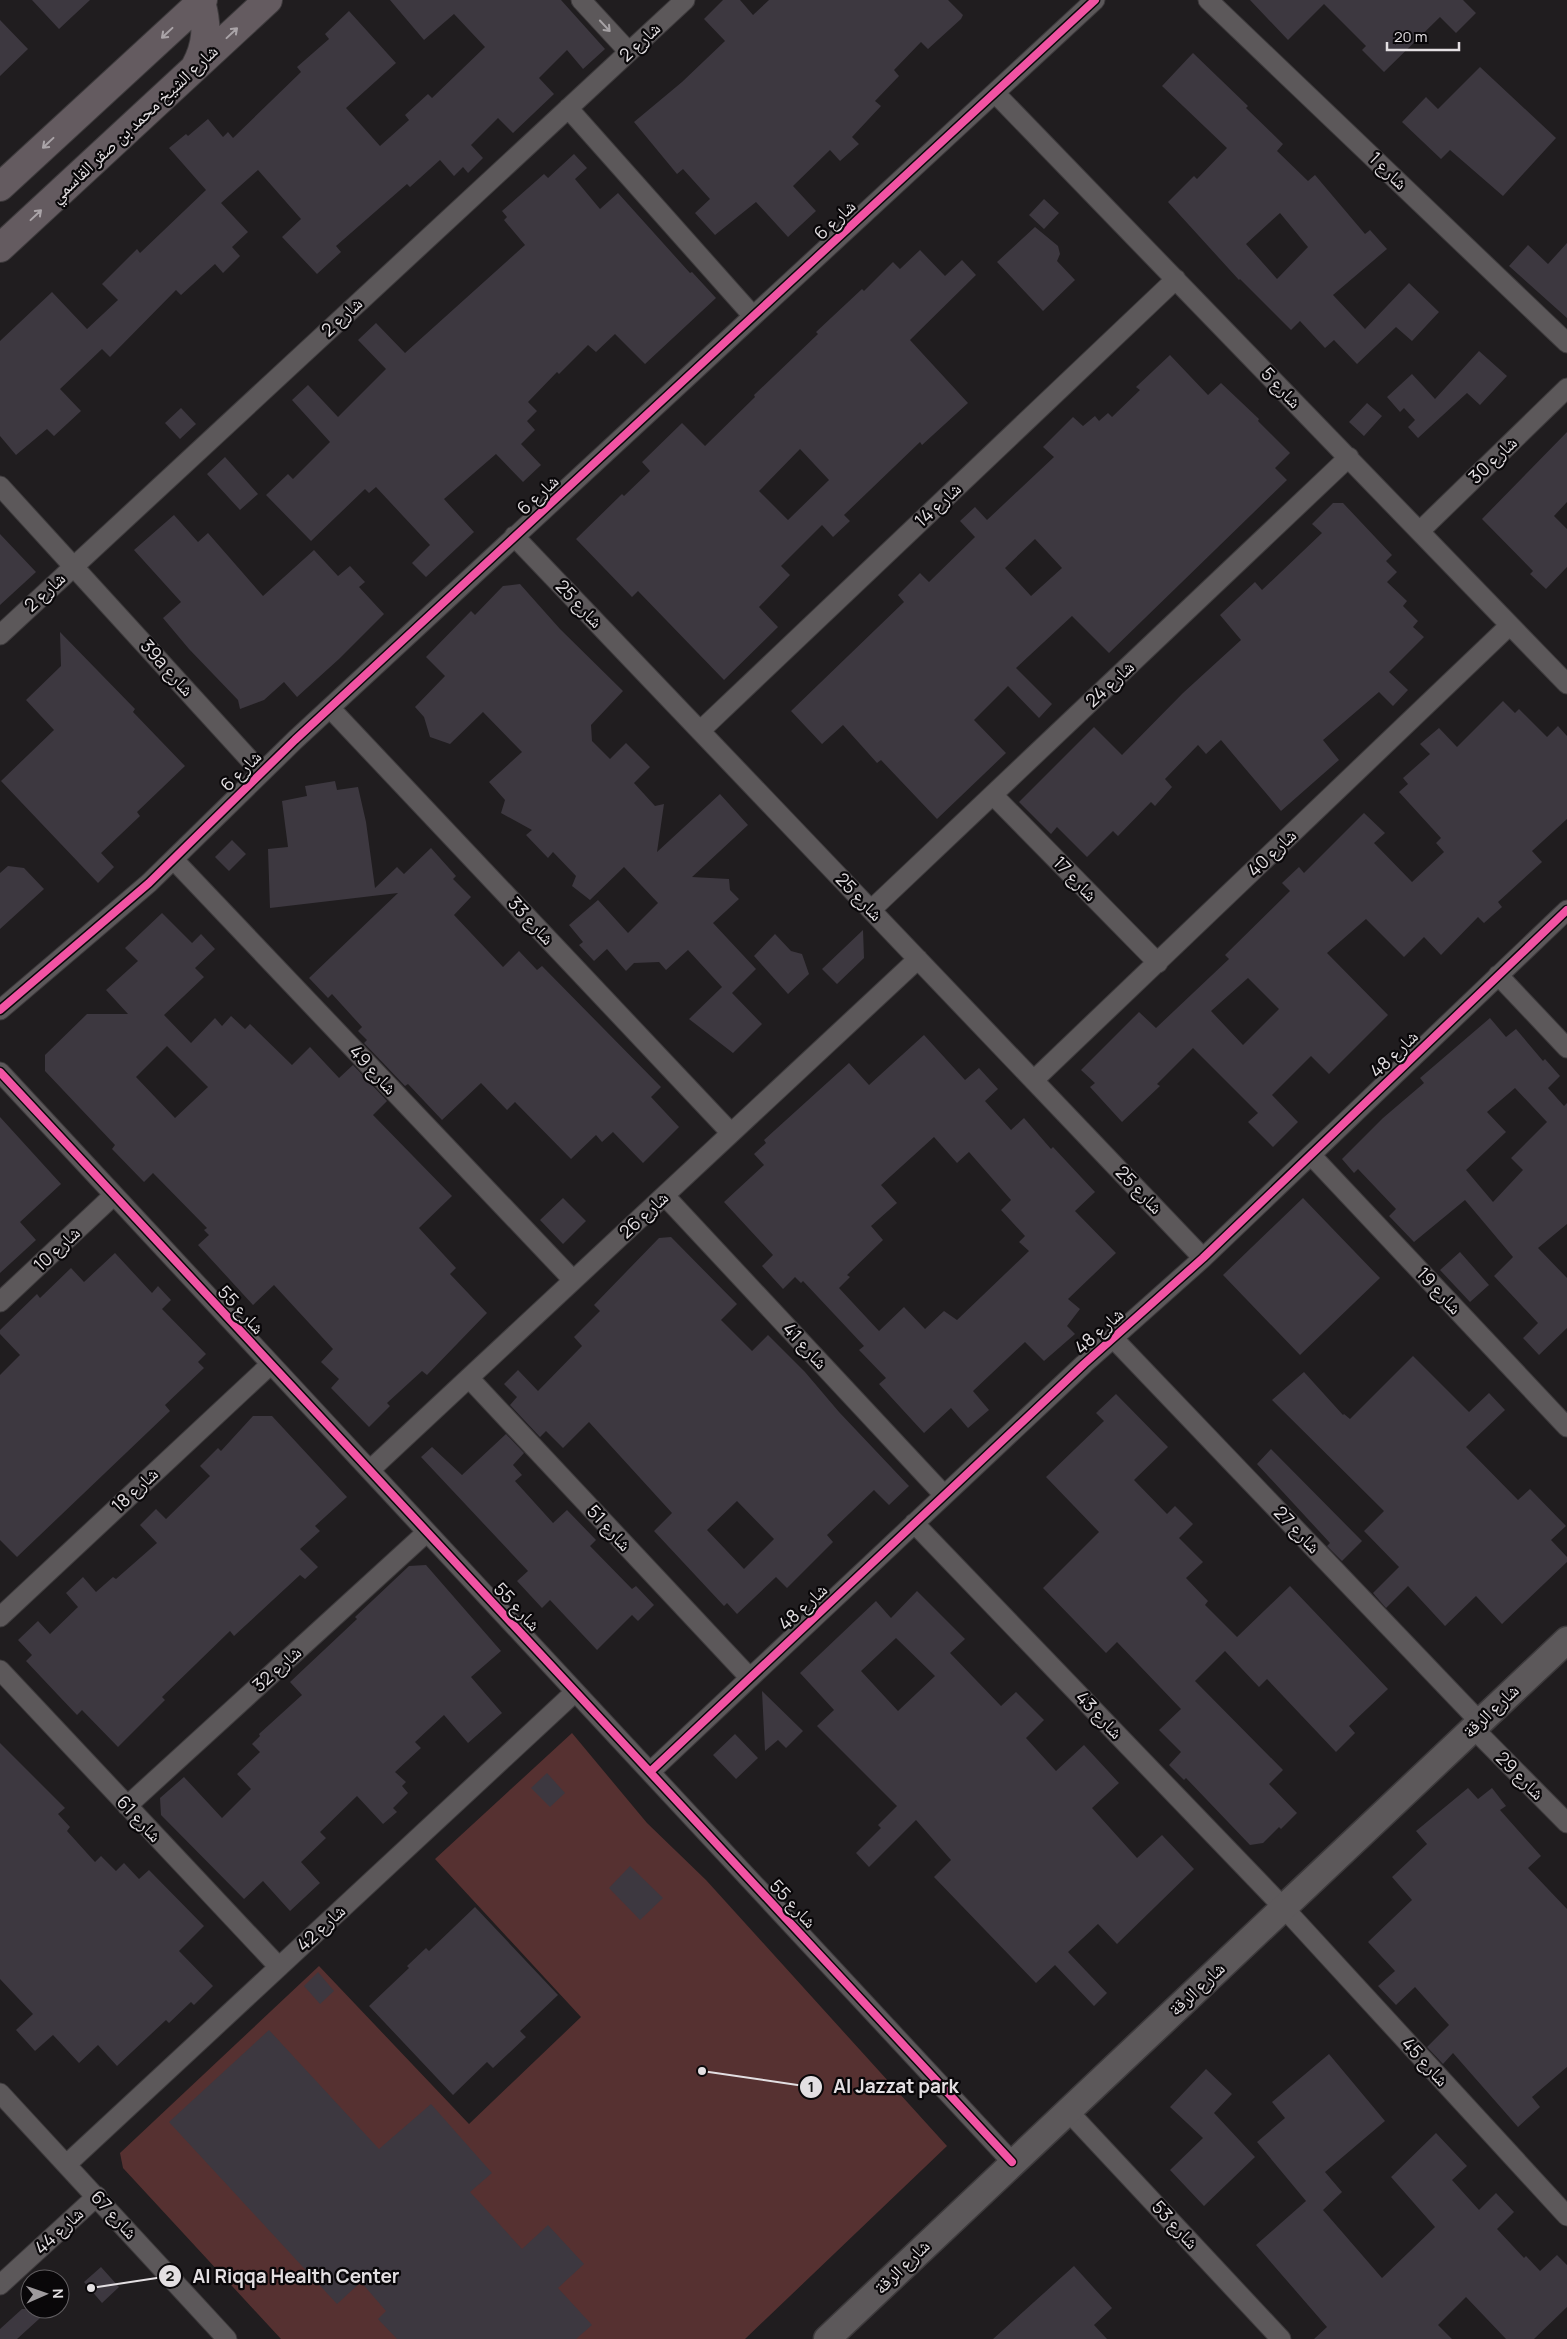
<svg xmlns="http://www.w3.org/2000/svg" width="1567" height="2339" viewBox="0 0 1567 2339" font-family="Manrope,'Noto Naskh Arabic',sans-serif">
	<style>
		.green { fill: #563131 }
		.building { fill: #3d3840; fill-rule: evenodd }
		.lines { fill: none; stroke-linecap: round; stroke-linejoin: round }
		.street-casing { stroke: #3d3a3c; stroke-width: 21 }
		.secondary-casing { stroke: #3d3a3c; stroke-width: 29 }
		.primary-casing { stroke: #3d3a3c; stroke-width: 30 }
		.street { stroke: #5c585a; stroke-width: 19 }
		.secondary { stroke: #5c585a; stroke-width: 26 }
		.primary { stroke: #645b60; stroke-width: 28 }
		.cycleway-casing { stroke: #090709; stroke-width: 11 }
		.cycleway { stroke: #f153a3; stroke-width: 8 }
		.oneway { stroke: #a6a2a5 }
		.oneway2 { stroke: #aaa4a8 }
		.labels { text-anchor: middle; stroke-width: 4.5; stroke-linejoin: round; paint-order: stroke }
		.street-label { font-size: 18px; fill: #e3dfe2; stroke: #090709 }
		.leader { fill: none; stroke: #e3dfe2; stroke-width: 2 }
		.callout-dot { fill: #e3dfe2; stroke: #090709; stroke-width: 2 }
		.mark-label { font-size: 15px; text-anchor: middle; font-weight: bold; fill: #111 }
		.callout-label { font-size: 19px; text-anchor: middle; font-weight: bold; fill: #e3dfe2; stroke: #090709; stroke-width: 4.5; stroke-linejoin: round; paint-order: stroke }
	</style>
	<rect width="100%" height="100%" fill="#201d1f"/>
	<path class="green" d="M572,1733L647,1823L706,1880L947,2146L745,2339H281L123,2168L120,2153L319,1966L469,2124L581,2017L435,1859Z"/>
	<path class="building" d="M32,0H90L59,29Z
		M390,0H561L605,49L583,69L567,50L539,78L554,94L513,133L498,118L471,145L483,158L468,173L463,167L454,176L440,160L410,187L407,184L336,246L341,252L317,274L282,237L301,219L258,170L221,203L248,232L232,247L240,256L223,273L215,264L181,295L176,290L110,357L102,349L60,389L81,411L54,436L47,429L16,455L0,436V341L52,292L87,329L118,300L102,284L137,249L140,253L206,190L169,148L186,134L188,136L208,119L223,137L228,132L233,138L301,72L297,67L329,39L325,34L349,11L396,63L346,108L380,146L409,120L405,115L428,94L432,98L485,47L454,14L424,40Z
		M723,0H740L753,15L769,0H948L963,15L961,19L928,49L921,42L894,70L899,76L875,101L881,106L852,137L859,144L840,161L830,150L793,186L816,211L788,237L756,202L715,235L695,213L710,199L683,169L677,174L634,122L682,82L725,41L704,19Z
		M1250,0H1463L1476,13L1456,33L1440,17L1384,72L1362,50L1366,46L1324,4L1288,40Z
		M0,20L28,49L0,76Z
		M1193,53L1248,106L1246,108L1283,144L1277,151L1308,181L1315,175L1365,234L1370,230L1387,249L1333,295L1365,329L1409,283L1439,312L1412,341L1396,327L1357,364L1334,340L1325,348L1300,321L1291,330L1240,279L1239,280L1168,202L1194,176L1197,179L1227,148L1162,86ZM1280,213L1308,247L1277,279L1246,244Z
		M1480,67L1556,138L1503,196L1450,150L1441,159L1402,122L1426,97L1438,109Z
		M574,154L587,168L575,179L600,209L618,193L690,273L692,272L716,298L645,364L615,334L596,352L588,345L559,374L557,372L528,402L537,411L527,421L535,430L521,444L541,465L523,482L496,454L444,499L474,532L426,577L412,563L430,545L376,487L369,493L365,489L311,541L266,495L288,474L293,479L330,442L292,400L308,385L338,417L386,369L358,340L376,323L405,353L525,245L504,220L507,217L502,211L544,174L548,178Z
		M1044,199L1059,213L1044,229L1029,215Z
		M1035,227L1058,246L1060,254L1057,261L1075,280L1043,311L997,262Z
		M1567,243V318L1509,266L1528,245L1548,264Z
		M920,250L945,276L962,260L976,275L910,340L968,403L922,445L920,442L844,515L850,521L833,537L822,525L781,566L790,575L759,607L778,627L724,680L638,591L632,597L576,539L622,494L624,496L650,471L642,462L682,423L705,446L755,397L754,395L818,334L816,332L862,289L864,291L893,262L900,269ZM800,449L829,480L788,520L759,491Z
		M1479,351L1507,376L1480,405L1467,393L1418,438L1408,427L1415,420L1404,408L1400,412L1387,397L1412,374L1435,399Z
		M1170,355L1208,395L1221,383L1259,419L1258,421L1290,453L1275,468L1287,480L1109,653L1072,616L1016,668L1052,704L1039,718L1008,686L974,720L1006,753L937,819L881,760L877,763L843,725L822,744L791,711L904,602L898,595L920,573L929,582L975,537L960,521L975,507L987,520L1054,457L1043,447L1073,417L1083,426L1095,416L1099,421L1108,413L1112,417L1140,390L1136,387ZM1035,539L1062,568L1031,596L1005,568Z
		M1367,403L1382,416L1364,436L1349,422Z
		M181,408L196,424L180,439L165,423Z
		M1567,432V502L1554,516L1567,529V567L1546,589L1530,574L1533,571L1482,519Z
		M225,457L258,494L240,510L207,474Z
		M1333,503H1343L1392,555L1386,561L1397,572L1387,582L1407,601L1403,606L1418,621L1413,627L1424,637L1389,672L1408,690L1393,706L1379,692L1323,740L1339,760L1281,811L1221,740L1206,754L1198,745L1165,779L1172,787L1155,806L1151,802L1118,836L1113,831L1087,857L1057,827L1051,834L1019,802L1094,727L1122,755L1183,693L1241,640L1220,615L1255,582L1262,590L1322,533L1312,524Z
		M174,515L198,542L208,533L263,596L314,550L338,576L350,566L365,582L359,587L384,614L339,659L297,697L284,682L264,700L240,709L238,700L189,649L163,618L181,602L134,550Z
		M0,534L36,572L0,605Z
		M520,584L560,629L623,691L591,725L592,741L610,759L626,743L650,767L634,783L655,806L664,804L657,852L720,794L748,825L692,877L729,879L730,890L739,899L713,923L756,969L732,993L762,1024L733,1053L689,1019L722,987L688,950L666,970L659,962L634,963L626,971L607,949L594,961L579,945L583,942L569,925L598,900L628,933L658,903L624,867L590,900L572,886L576,876L553,852L548,858L526,835L532,830L501,813L505,800L489,782L522,752L483,712L450,744L430,737L424,717L415,707L445,676L426,657L471,611L475,615L503,586Z
		M60,632L135,709L133,712L185,766L137,812L140,816L101,853L114,867L98,883L1,781L54,730L26,700L61,666Z
		M1503,701L1515,713L1519,709L1547,737L1558,726L1567,736V819L1532,851L1542,862L1498,902L1502,907L1484,923L1478,917L1441,955L1424,937L1404,957L1366,919L1327,953L1388,1015L1329,1074L1311,1056L1272,1095L1298,1122L1273,1147L1248,1122L1258,1113L1193,1048L1157,1084L1160,1086L1122,1122L1090,1087L1095,1083L1081,1070L1139,1012L1156,1028L1229,959L1225,955L1290,891L1282,883L1299,867L1304,873L1364,813L1385,833L1374,843L1412,882L1444,852L1436,843L1441,838L1399,792L1408,784L1403,778L1430,754L1420,744L1439,728L1457,747ZM1248,978L1279,1009L1243,1045L1211,1011Z
		M335,781L337,790L358,787L366,822L375,888L397,867L404,874L431,848L456,876L453,879L471,897L454,915L503,967L519,951L537,970L542,966L661,1087L651,1097L679,1127L643,1163L613,1132L602,1142L596,1135L571,1159L515,1102L507,1110L481,1083L442,1120L408,1084L405,1086L364,1043L367,1040L358,1031L362,1027L332,994L328,998L309,978L398,893L270,908L268,849L288,847L282,801L307,796L305,786Z
		M232,840L246,854L229,871L215,857Z
		M8,866L24,868L44,889L0,929V873Z
		M162,913L192,943L201,934L215,949L195,968L204,977L164,1015L191,1043L215,1018L222,1026L231,1016L245,1029L250,1024L292,1065L310,1047L339,1078L353,1065L387,1101L373,1115L452,1196L419,1228L456,1268L450,1274L487,1313L427,1375L422,1371L387,1403L390,1406L369,1427L331,1388L339,1379L321,1362L333,1349L274,1285L253,1305L198,1245L209,1235L204,1230L207,1228L153,1173L144,1182L112,1149L115,1145L45,1071V1055L87,1014H128L106,990L138,961L125,948ZM167,1046L208,1087L175,1118L136,1077Z
		M863,930L864,958L837,984L822,969Z
		M775,934L791,951L802,954L809,974L788,994L754,956Z
		M1490,1018L1506,1037L1516,1029L1543,1061L1545,1059L1560,1076L1548,1088L1564,1106L1567,1103V1224L1538,1248L1567,1278V1328L1539,1355L1523,1338L1538,1323L1494,1276L1513,1257L1465,1200L1414,1242L1389,1216L1396,1209L1358,1169L1354,1173L1342,1159L1383,1118L1424,1083L1420,1078ZM1515,1088L1547,1122L1511,1158L1523,1170L1493,1202L1466,1170L1506,1132L1487,1112Z
		M924,1035L965,1080L979,1068L998,1089L985,1101L1011,1130L1024,1118L1051,1149L1053,1147L1095,1192L1075,1211L1116,1253L1068,1299L1080,1309L1067,1326L1075,1334L1044,1361L1025,1342L973,1391L989,1410L968,1428L951,1408L924,1433L879,1384L886,1378L859,1350L864,1346L803,1281L801,1283L795,1277L783,1289L762,1266L773,1255L724,1202L764,1165L754,1154L766,1143L764,1140L849,1063L869,1085ZM934,1137L957,1163L969,1152L1011,1200L1001,1210L1025,1236L1019,1242L1029,1251L957,1320L944,1311L925,1329L904,1307L879,1331L839,1288L850,1277L847,1275L883,1240L871,1226L897,1203L881,1185Z
		M0,1117L61,1184L20,1222L36,1240L0,1273Z
		M563,1198L586,1221L563,1244L540,1220Z
		M1303,1198L1380,1278L1300,1355L1223,1275Z
		M671,1237L737,1304L721,1320L752,1351L768,1335L805,1372L839,1412L909,1486L889,1505L874,1490L827,1535L833,1542L787,1588L776,1577L737,1614L727,1603L724,1606L654,1531L672,1513L589,1422L563,1448L546,1431L540,1437L510,1405L517,1397L504,1384L518,1370L538,1391L582,1346L574,1337L600,1311L594,1305L659,1238ZM737,1501L774,1539L744,1569L707,1530Z
		M1460,1252L1489,1285L1470,1302L1440,1270Z
		M115,1253L152,1293L158,1286L171,1300L162,1309L206,1354L198,1362L204,1368L165,1405L170,1411L17,1557L0,1540V1375L20,1355L0,1334V1330L37,1294L40,1298L71,1268L84,1282Z
		M1413,1356L1469,1412L1489,1393L1505,1410L1466,1447L1518,1500L1530,1489L1566,1526L1551,1540L1567,1557V1562L1502,1624L1476,1596L1445,1626L1408,1586L1386,1608L1373,1593L1399,1567L1364,1531L1384,1511L1272,1400L1304,1372L1343,1415L1344,1414L1350,1419Z
		M1116,1394L1168,1447L1134,1480L1167,1514L1175,1506L1193,1524L1179,1538L1203,1562L1186,1578L1208,1601L1205,1605L1237,1637L1290,1586L1388,1689L1349,1726L1355,1733L1336,1752L1267,1679L1259,1687L1225,1651L1195,1681L1283,1770L1269,1784L1297,1813L1281,1829L1279,1827L1263,1843L1250,1845L1186,1778L1184,1780L1169,1765L1181,1752L1159,1730L1181,1709L1117,1642L1106,1653L1043,1588L1099,1532L1046,1477L1104,1421L1096,1413Z
		M253,1416H272L347,1497L315,1526L320,1531L300,1549L318,1567L305,1579L300,1575L234,1636L230,1631L162,1697L165,1700L118,1747L82,1710L77,1715L58,1695L26,1661L32,1655L18,1640L38,1621L50,1634L78,1607L66,1593L83,1577L96,1592L113,1577L116,1579L157,1543L140,1525L156,1509L166,1519L210,1476L200,1466L218,1448L221,1451Z
		M506,1434L524,1453L513,1465L522,1475L515,1481L553,1523L567,1510L596,1540L590,1546L632,1589L636,1586L654,1605L638,1621L632,1615L597,1650L550,1600L542,1608L517,1581L528,1571L421,1457L432,1447L462,1475Z
		M1271,1449L1362,1541L1342,1561L1327,1546L1330,1543L1257,1464Z
		M426,1565L501,1651L471,1677L502,1713L468,1743L444,1715L415,1742L421,1748L395,1772L406,1782L402,1786L408,1793L393,1808L397,1812L383,1824L357,1796L320,1832L326,1838L301,1862L320,1883L290,1911L263,1881L244,1899L161,1815L160,1798L184,1777L222,1818L251,1789L237,1774L260,1752L252,1744L260,1736L259,1734L302,1695L290,1682L357,1619L355,1617L409,1566Z
		M917,1591L965,1639L950,1653L1001,1706L1016,1692L1044,1720L1026,1738L1056,1771L1084,1745L1119,1783L1092,1808L1137,1858L1162,1835L1194,1869L1117,1944L1098,1924L1068,1952L1107,1993L1094,2006L1055,1965L1036,1983L934,1877L951,1860L916,1820L869,1867L856,1853L881,1828L878,1825L897,1806L817,1726L834,1710L800,1673L876,1601L891,1618ZM896,1638L935,1676L898,1711L861,1671Z
		M762,1691L803,1731L786,1748L778,1740L765,1751Z
		M735,1734L758,1758L736,1779L713,1755Z
		M0,1743L65,1808L58,1814L70,1827L67,1831L95,1862L101,1856L116,1871L124,1863L139,1879L149,1870L204,1926L179,1951L213,1986L194,2005L191,2002L169,2023L166,2020L117,2066L98,2045L79,2063L53,2035L35,2051L16,2030L33,2014L0,1979Z
		M547,1773L565,1793L550,1807L531,1788Z
		M1468,1788L1478,1799L1492,1788L1506,1806L1500,1810L1541,1856L1528,1868L1567,1909V2067L1532,2097L1540,2107L1518,2127L1453,2053L1443,2064L1427,2047L1449,2025L1415,1987L1396,2005L1378,1986L1395,1971L1368,1942L1412,1900L1392,1877L1427,1844L1416,1831Z
		M630,1866L663,1898L640,1920L609,1888Z
		M475,1907L558,1995L520,2031L526,2037L493,2068L487,2062L453,2095L369,2006L409,1968L407,1966L426,1948L429,1951Z
		M318,1972L334,1991L320,2004L304,1986Z
		M269,2030L379,2149L431,2104L492,2173L470,2192L522,2249L548,2225L584,2264L558,2288L592,2325L576,2339H397L378,2319L386,2311L361,2282L337,2304L169,2122Z
		M1329,2054L1385,2121L1325,2172L1342,2192L1323,2210L1382,2278L1435,2227L1391,2177L1436,2133L1467,2166L1452,2180L1479,2210L1496,2193L1514,2212L1497,2229L1524,2258L1526,2256L1540,2271L1557,2255L1567,2265V2307L1534,2339H1506L1466,2297L1438,2325L1452,2339H1314L1327,2327L1256,2245L1306,2201L1257,2142L1285,2118L1272,2102Z
		M1206,2069L1232,2094L1214,2113L1255,2157L1204,2206L1170,2170L1203,2138L1170,2107Z
		M1074,2266L1112,2308L1094,2325L1107,2339H993Z
		M101,2267L119,2287L102,2303L84,2282Z
		M22,2309H50L17,2339H0V2329Z"/>
	<g class="lines">
		<g class="street-casing">
			<path id="street" d="M581,0L629,52
				M1208,0L1567,343
				M995,93L1567,684
				M568,108L753,316
				M0,486L261,772
				M1420,531L1567,388
				M514,536L1203,1258
				M0,635L685,0
				M330,708L731,1133
				M700,731L1176,279
				M993,795L1158,963
				M174,860L573,1280
				M871,910L1349,457
				M1498,975L1567,1048
				M0,1010L149,883L295,740L1095,0
				M0,1072L1012,2162
				M1034,1080L1510,625
				M1311,1155L1567,1427
				M665,1196L944,1495
				M0,1302L114,1195
				M1113,1338L1480,1722
				M469,1378L750,1678
				M370,1470L918,959
				M914,1523L1284,1908L1567,2216
				M0,1617L271,1364
				M0,1670L279,1967
				M1473,1728L1567,1823
				M650,1772L1084,1364L1203,1258L1567,910
				M127,1806L427,1532
				M0,2093L227,2339
				M1068,2111L1281,2339
				M67,2164L575,1692
				M0,2285L97,2196"/>
		</g>
		<g class="secondary-casing">
			<path id="secondary" d="M827,2339L1567,1640"/>
		</g>
		<g class="primary-casing">
			<path id="primary" d="M195,67C207,45 208,26 201,2
				M0,187L203,0
				M0,248L268,0"/>
		</g>
		<use href="#street" class="street"/>
		<use href="#secondary" class="secondary"/>
		<use href="#primary" class="primary"/>
		<g class="cycleway-casing">
			<path id="cycleway" d="M0,1010L149,883L295,740L1095,0
				M0,1072L1012,2162
				M650,1772L1084,1364L1203,1258L1567,910"/>
		</g>
		<use href="#cycleway" class="cycleway"/>
	</g>
	<defs><path id="oneway-shaft" d="M-6 0H5M1.5-3L5.5 0L1.5 3" fill="none" stroke-width="1.6" stroke-linecap="round" stroke-linejoin="round" transform="scale(1.25)"/></defs>
	<use class="oneway" href="#oneway-shaft" transform="translate(605 26) rotate(47)"/>
	<g class="oneway2">
		<use href="#oneway-shaft" transform="translate(167 33) rotate(137)"/>
		<use href="#oneway-shaft" transform="translate(232 33) rotate(-43)"/>
		<use href="#oneway-shaft" transform="translate(48 143) rotate(137)"/>
		<use href="#oneway-shaft" transform="translate(36 215) rotate(-43)"/>
	</g>
	<g class="labels">
		<g class="street-label">
			<text transform="translate(640 42) rotate(-43)" y="6">شارع 2</text>
			<text transform="translate(134 124) rotate(-43)" y="6">شارع الشيخ محمد بن صقر القاسمي</text>
			<text transform="translate(1388 171) rotate(44)" y="6">شارع 1</text>
			<text transform="translate(835 220) rotate(-43)" y="6">شارع 6</text>
			<text transform="translate(342 317) rotate(-43)" y="6">شارع 2</text>
			<text transform="translate(1281 388) rotate(46)" y="6">شارع 5</text>
			<text transform="translate(1493 460) rotate(-44)" y="6">شارع 30</text>
			<text transform="translate(538 495) rotate(-43)" y="6">شارع 6</text>
			<text transform="translate(938 505) rotate(-43)" y="6">شارع 14</text>
			<text transform="translate(45 592) rotate(-43)" y="6">شارع 2</text>
			<text transform="translate(579 604) rotate(46)" y="6">شارع 25</text>
			<text transform="translate(167 668) rotate(48)" y="6">39a شارع</text>
			<text transform="translate(1110 684) rotate(-43)" y="6">شارع 24</text>
			<text transform="translate(241 771) rotate(-45)" y="6">شارع 6</text>
			<text transform="translate(1272 853) rotate(-44)" y="6">شارع 40</text>
			<text transform="translate(1075 879) rotate(46)" y="6">شارع 17</text>
			<text transform="translate(859 897) rotate(46)" y="6">شارع 25</text>
			<text transform="translate(531 921) rotate(47)" y="6">شارع 33</text>
			<text transform="translate(1394 1054) rotate(-44)" y="6">شارع 48</text>
			<text transform="translate(373 1070) rotate(47)" y="6">شارع 49</text>
			<text transform="translate(1139 1190) rotate(46)" y="6">شارع 25</text>
			<text transform="translate(644 1215) rotate(-43)" y="6">شارع 26</text>
			<text transform="translate(57 1249) rotate(-43)" y="6">شارع 10</text>
			<text transform="translate(1439 1291) rotate(47)" y="6">شارع 19</text>
			<text transform="translate(241 1310) rotate(47)" y="6">شارع 55</text>
			<text transform="translate(1099 1331) rotate(-42)" y="6">شارع 48</text>
			<text transform="translate(805 1346) rotate(47)" y="6">شارع 41</text>
			<text transform="translate(135 1490) rotate(-43)" y="6">شارع 18</text>
			<text transform="translate(609 1528) rotate(47)" y="6">شارع 51</text>
			<text transform="translate(1297 1530) rotate(46)" y="6">شارع 27</text>
			<text transform="translate(517 1607) rotate(47)" y="6">شارع 55</text>
			<text transform="translate(803 1607) rotate(-43)" y="6">شارع 48</text>
			<text transform="translate(277 1669) rotate(-42)" y="6">شارع 32</text>
			<text transform="translate(1491 1711) rotate(-43)" y="6">شارع الرقة</text>
			<text transform="translate(1099 1715) rotate(46)" y="6">شارع 43</text>
			<text transform="translate(1520 1776) rotate(45)" y="6">شارع 29</text>
			<text transform="translate(139 1819) rotate(47)" y="6">شارع 61</text>
			<text transform="translate(793 1904) rotate(47)" y="6">شارع 55</text>
			<text transform="translate(321 1928) rotate(-43)" y="6">شارع 42</text>
			<text transform="translate(1197 1989) rotate(-43)" y="6">شارع الرقة</text>
			<text transform="translate(1425 2062) rotate(47)" y="6">شارع 45</text>
			<text transform="translate(114 2215) rotate(47)" y="6">شارع 67</text>
			<text transform="translate(1175 2225) rotate(47)" y="6">شارع 53</text>
			<text transform="translate(59 2231) rotate(-43)" y="6">شارع 44</text>
			<text transform="translate(902 2267) rotate(-44)" y="6">شارع الرقة</text>
		</g>
	</g>
	<path class="leader" d="M702 2071L811 2087M91 2288L170 2276"/>
	<g class="callout-dot">
		<circle cx="702" cy="2071" r="5"/>
		<circle cx="91" cy="2288" r="5"/>
		<circle cx="811" cy="2087" r="12"/>
		<circle cx="170" cy="2276" r="12"/>
	</g>
	<g class="mark-label">
		<text x="811" y="2092">1</text>
		<text x="170" y="2281">2</text>
	</g>
	<g class="callout-label">
		<text x="896" y="2093">Al Jazzat park</text>
		<text x="296" y="2283">Al Riqqa Health Center</text>
	</g>
	<g transform="translate(45 2294) rotate(88)"><circle r="24" fill="#090709" stroke="#605d60"/>
	<path d="M0-4L9 19L0 12L-9 19Z" fill="#9f9b9e"/>
	<text y="-8" font-size="14" font-weight="bold" text-anchor="middle" fill="#e3dfe2">N</text>
	</g>
	<path d="M1387 42v8h72v-8" fill="none" stroke="#e3dfe2" stroke-width="2.5"/>
	<text x="1394" y="42" font-size="15" fill="#e3dfe2" stroke="#090709" stroke-width="4" paint-order="stroke">20 m</text>
</svg>
